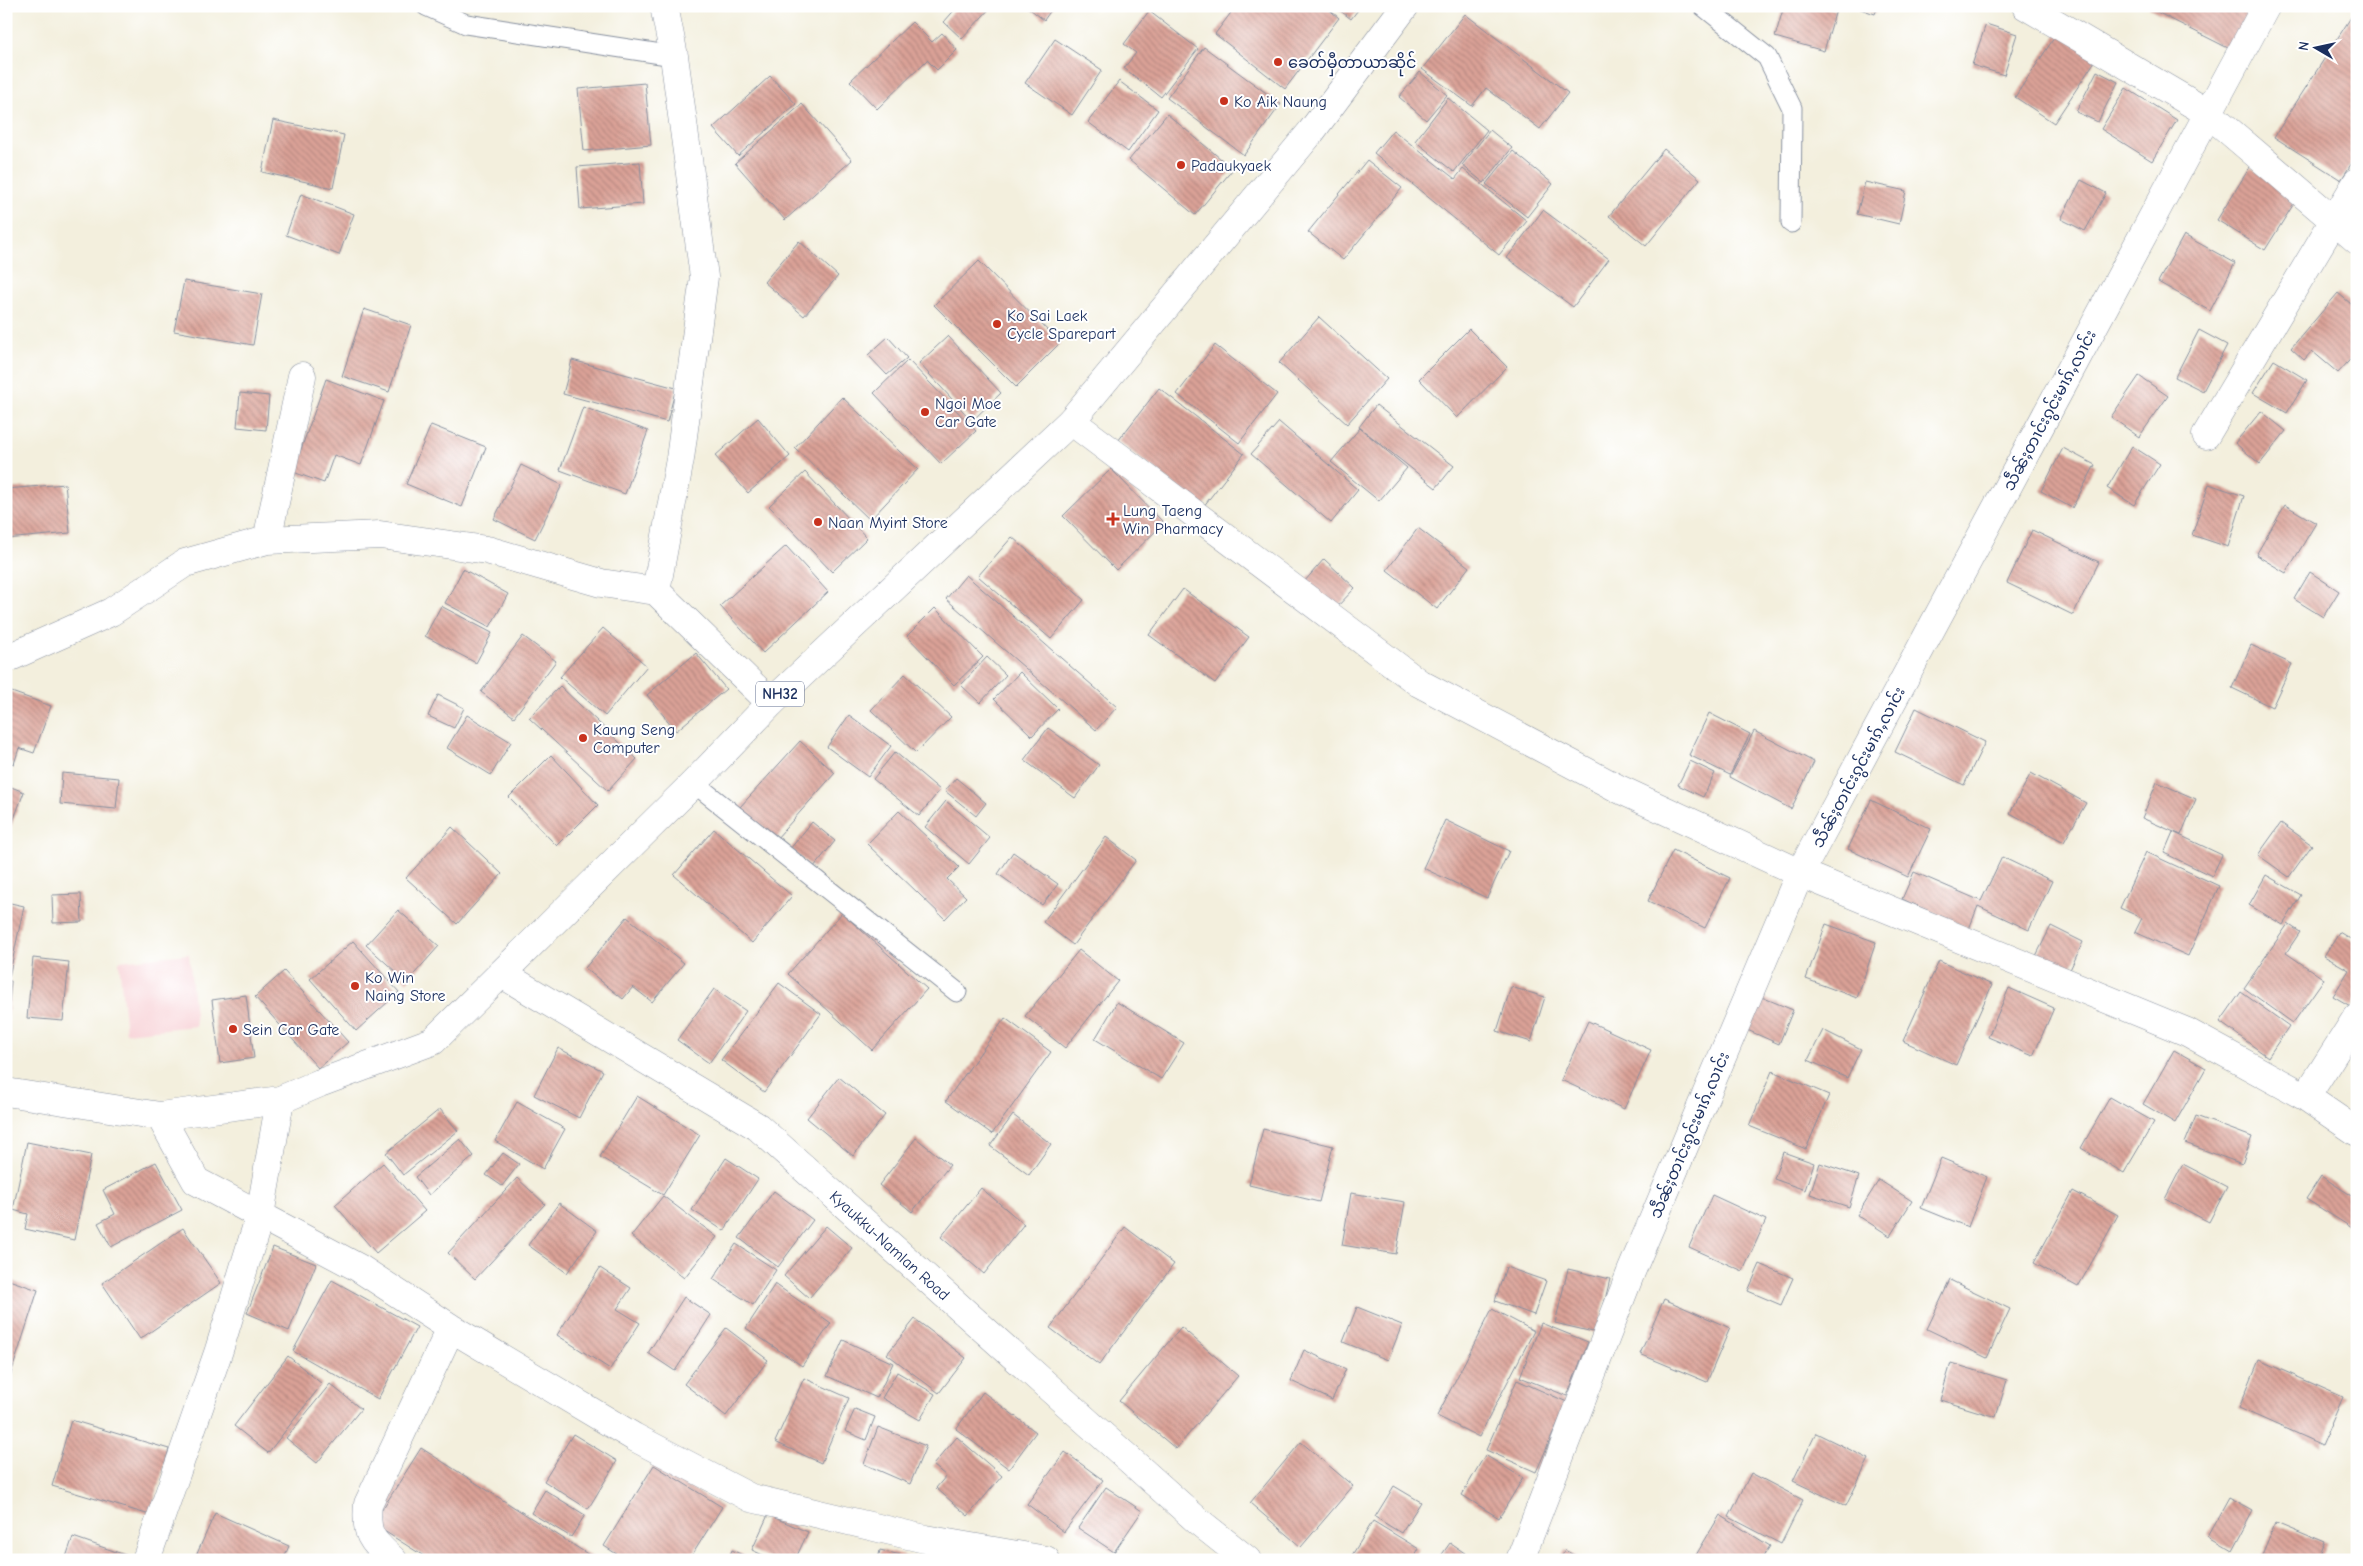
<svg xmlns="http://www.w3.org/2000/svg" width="2363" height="1566" viewBox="0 0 2363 1566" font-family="'Comic Neue','Noto Sans Myanmar',sans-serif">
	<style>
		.built { fill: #f7cfd4 }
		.building { fill: url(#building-back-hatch) }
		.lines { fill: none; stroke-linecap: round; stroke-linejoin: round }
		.lane-casing { stroke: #878f9e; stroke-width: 21 }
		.street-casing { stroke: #878f9e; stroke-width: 29 }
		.secondary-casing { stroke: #878f9e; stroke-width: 29 }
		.highway-casing { stroke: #878f9e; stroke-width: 29 }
		.lane { stroke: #fff; stroke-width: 19 }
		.street { stroke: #fff; stroke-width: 28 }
		.secondary { stroke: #fff; stroke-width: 28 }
		.highway { stroke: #fff; stroke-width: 28 }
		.poi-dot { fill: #c8321e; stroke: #fff; stroke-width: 2 }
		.labels { text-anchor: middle; stroke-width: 4; stroke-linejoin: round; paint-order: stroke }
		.shield { fill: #fff; stroke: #5f6d8e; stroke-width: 1 }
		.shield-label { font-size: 15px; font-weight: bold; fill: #1b2f5e }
		.poi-label { font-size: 16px; fill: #1b2f5e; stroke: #fff; text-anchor: start }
		.street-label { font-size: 16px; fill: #1b2f5e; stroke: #fff }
	</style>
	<defs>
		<pattern id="building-back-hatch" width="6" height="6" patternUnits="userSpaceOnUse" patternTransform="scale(1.25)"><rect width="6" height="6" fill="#dba297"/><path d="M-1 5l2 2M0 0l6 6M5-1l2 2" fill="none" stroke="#b1847e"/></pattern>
	</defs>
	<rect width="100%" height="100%" fill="#fff"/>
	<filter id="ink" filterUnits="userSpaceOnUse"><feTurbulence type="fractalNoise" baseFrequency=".02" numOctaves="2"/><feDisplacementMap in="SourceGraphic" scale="10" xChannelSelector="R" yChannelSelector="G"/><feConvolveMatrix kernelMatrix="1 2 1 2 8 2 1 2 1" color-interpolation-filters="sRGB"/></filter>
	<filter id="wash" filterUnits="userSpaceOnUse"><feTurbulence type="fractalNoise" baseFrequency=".0096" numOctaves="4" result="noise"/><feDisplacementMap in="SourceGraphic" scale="20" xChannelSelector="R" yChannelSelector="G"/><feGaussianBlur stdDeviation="1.12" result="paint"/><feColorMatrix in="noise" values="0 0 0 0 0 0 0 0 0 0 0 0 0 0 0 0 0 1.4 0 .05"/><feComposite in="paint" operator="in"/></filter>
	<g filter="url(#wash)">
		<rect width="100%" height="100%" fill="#f3efdd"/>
		<path class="built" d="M189,954L196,1026L126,1033L119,961Z"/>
		<g id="blocks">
			<path class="building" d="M958,6H992L962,39L944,22Z
				M1026,6H1054L1044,20Z
				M1236,6H1325L1339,18L1285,89L1215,34Z
				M1334,6H1361L1351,19Z
				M1784,6H1822L1836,10L1824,51L1775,37Z
				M1852,6H1878L1875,14Z
				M2150,6H2251L2230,49L2149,8Z
				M2357,8V155L2341,180L2274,137Z
				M1149,11L1198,49L1161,97L1124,68L1136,53L1124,44Z
				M1465,14L1568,93L1540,129L1486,88L1472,106L1422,69Z
				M912,22L932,42L942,33L957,50L937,70L927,60L877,109L850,81Z
				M1986,24L2017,34L2004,75L1972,65Z
				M2058,32L2097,58L2054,123L2015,97Z
				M1055,39L1102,70L1072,115L1025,83Z
				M1204,47L1281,104L1244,155L1167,98Z
				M2097,71L2118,82L2098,122L2076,112Z
				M1420,72L1447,95L1426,120L1399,97Z
				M770,76L796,104L738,156L713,128Z
				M1119,81L1158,110L1128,152L1088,122Z
				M645,83L651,145L584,151L578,89Z
				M2126,88L2177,120L2152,161L2101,129Z
				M1448,98L1487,130L1454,172L1415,141Z
				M802,104L852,160L785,220L735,163Z
				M1167,114L1233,169L1195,215L1129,160Z
				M273,120L344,135L333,188L262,172Z
				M1393,130L1455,179L1463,169L1527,221L1499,255L1374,153Z
				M1490,130L1512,148L1484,183L1462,165Z
				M1664,149L1700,179L1646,246L1609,216Z
				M1513,151L1553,184L1527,217L1486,184Z
				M1367,160L1402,188L1343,260L1308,232Z
				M640,162L643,204L580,209L577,167Z
				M2250,167L2298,197L2265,250L2217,220Z
				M2081,180L2106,193L2085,231L2061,219Z
				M1865,182L1906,191L1899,224L1857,214Z
				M301,194L354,214L339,255L286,235Z
				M1543,210L1609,259L1573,307L1507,258Z
				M2184,235L2235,263L2210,311L2158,282Z
				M799,241L838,276L804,316L764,282Z
				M979,261L1060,343L1016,387L934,305Z
				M184,281L262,294L253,345L174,331Z
				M2338,293L2357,309V352L2338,373L2312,351L2304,360L2291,348Z
				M364,309L411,325L389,392L342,376Z
				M1319,317L1387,379L1347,424L1279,363Z
				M1469,329L1507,367L1457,418L1419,379Z
				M2199,330L2227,345L2203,391L2175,377Z
				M948,336L1001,393L972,421L919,363Z
				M888,337L907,358L887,375L868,355Z
				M1215,345L1277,394L1239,443L1177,394Z
				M572,360L676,388L667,422L563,394Z
				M908,360L976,431L941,464L874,393Z
				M2274,360L2307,380L2287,413L2253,393Z
				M2139,376L2168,396L2139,437L2111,417Z
				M326,379L384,401L361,465L334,455L324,483L293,472Z
				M1159,388L1244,454L1203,507L1118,441Z
				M240,393L269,396L266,430L237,427Z
				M842,397L918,469L870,520L795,448Z
				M1376,405L1454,466L1436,488L1359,427Z
				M583,407L648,431L625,494L560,470Z
				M2261,411L2286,431L2260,464L2235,443Z
				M758,418L790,456L748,493L715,456Z
				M1279,422L1358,490L1331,523L1251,454Z
				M431,425L486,447L462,507L406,484Z
				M1360,428L1407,468L1379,501L1331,462Z
				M2132,446L2160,464L2134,505L2107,488Z
				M2063,448L2095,465L2072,508L2041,491Z
				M521,465L562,485L535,539L494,519Z
				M1111,469L1164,523L1116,570L1063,516Z
				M805,472L867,538L832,572L769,506Z
				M65,484L70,533L6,539V489Z
				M2209,484L2244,496L2228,547L2192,535Z
				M2285,505L2316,523L2286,573L2256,555Z
				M1418,528L1469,567L1437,609L1387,570Z
				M2032,530L2099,562L2073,615L2007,583Z
				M1012,537L1084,600L1051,639L978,576Z
				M786,546L828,592L763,653L720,606Z
				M1324,559L1355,588L1334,610L1304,582Z
				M463,569L508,594L490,627L445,603Z
				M2310,572L2339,591L2323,617L2294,599Z
				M966,575L1117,707L1096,730L946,599Z
				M1183,589L1249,637L1215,683L1149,635Z
				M441,606L492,633L476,663L425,636Z
				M935,608L983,657L954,685L907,636Z
				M603,628L647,666L605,716L560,677Z
				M523,636L556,661L514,717L481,692Z
				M2251,645L2292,664L2272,707L2232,688Z
				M696,653L726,689L676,731L647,695Z
				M987,657L1006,675L980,703L961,685Z
				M1020,672L1058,709L1032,736L994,699Z
				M905,674L951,717L916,753L871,710Z
				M560,686L637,759L608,791L529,718Z
				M6,690L51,706L34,753L19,748L14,764L6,761Z
				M438,695L464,708L454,728L428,716Z
				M1916,708L1985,742L1964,785L1895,752Z
				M1709,713L1750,734L1730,775L1689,755Z
				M467,715L511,742L491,775L447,748Z
				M849,715L891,746L868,777L827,747Z
				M1048,728L1099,765L1075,798L1024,760Z
				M1754,731L1814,762L1791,809L1730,777Z
				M800,741L835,773L776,839L740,807Z
				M895,752L940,790L919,816L873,779Z
				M551,755L598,805L557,846L509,797Z
				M1690,761L1715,773L1703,797L1678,785Z
				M62,773L119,778L116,809L60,804Z
				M2031,773L2086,803L2064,842L2010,813Z
				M956,778L986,803L976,816L945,791Z
				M2157,782L2196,799L2181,835L2142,818Z
				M6,785L24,792L6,840Z
				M1871,800L1931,829L1908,877L1848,849Z
				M946,801L990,838L969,864L925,827Z
				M899,811L959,867L947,879L966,897L945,919L867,844Z
				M1445,820L1509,851L1487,898L1423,868Z
				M812,822L835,841L813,868L790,849Z
				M2281,823L2312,845L2289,877L2258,855Z
				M452,827L502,874L457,924L406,878Z
				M714,829L792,896L752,943L674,875Z
				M2173,832L2222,855L2212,876L2164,853Z
				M1106,837L1136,860L1073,945L1043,922Z
				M1673,850L1730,878L1705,928L1648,901Z
				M1013,852L1058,884L1042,905L998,874Z
				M2146,852L2219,886L2188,956L2135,932L2142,918L2120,908Z
				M2002,857L2052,881L2029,930L1978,906L1969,929L1902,899L1914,872L1981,901Z
				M2266,875L2301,895L2283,925L2249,905Z
				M81,894L82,922L53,923L52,895Z
				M6,902L24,906L9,977L6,976Z
				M398,910L439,946L407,982L366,945Z
				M842,913L927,989L872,1050L788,974Z
				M627,917L684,963L652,1002L633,987L623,999L585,968Z
				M1826,924L1876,942L1857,998L1806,979Z
				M2288,924L2300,932L2286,953L2324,979L2293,1023L2244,988Z
				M2051,926L2083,942L2069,972L2036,956Z
				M2339,932L2357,943V998L2352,1007L2333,996L2349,970L2324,956Z
				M353,941L399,992L356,1031L310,979Z
				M1079,950L1118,981L1065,1048L1025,1016Z
				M33,958L69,962L63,1021L27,1018Z
				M1939,961L1992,985L1956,1065L1903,1041Z
				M284,971L348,1042L318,1068L255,997Z
				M6,981H11L8,1015H6Z
				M779,983L821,1014L764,1092L721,1060Z
				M1511,987L1545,997L1531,1042L1497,1031Z
				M2009,988L2054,1008L2033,1056L1988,1037Z
				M714,989L746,1011L709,1063L677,1040Z
				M2241,992L2289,1026L2268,1057L2220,1022Z
				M246,995L254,1058L220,1063L212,1000Z
				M1759,996L1793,1010L1779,1044L1745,1029Z
				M1117,1002L1184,1043L1161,1079L1095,1039Z
				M1005,1018L1051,1052L992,1134L946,1101Z
				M1588,1021L1651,1050L1624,1109L1561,1080Z
				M1823,1030L1861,1049L1847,1078L1808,1060Z
				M558,1048L603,1071L579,1118L534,1095Z
				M2174,1050L2206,1068L2175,1123L2143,1104Z
				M1772,1071L1829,1095L1806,1149L1749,1126Z
				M839,1077L885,1115L853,1156L807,1118Z
				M637,1096L700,1135L663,1195L600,1157Z
				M2110,1097L2154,1122L2124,1173L2081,1148Z
				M517,1102L565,1129L543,1169L495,1141Z
				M440,1109L458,1131L403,1175L386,1153Z
				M1013,1115L1051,1144L1029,1175L990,1146Z
				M2196,1116L2252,1137L2242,1164L2185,1143Z
				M1263,1129L1333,1146L1319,1202L1249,1185Z
				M916,1138L950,1165L912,1212L879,1185Z
				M460,1139L474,1156L429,1195L415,1177Z
				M27,1142L91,1155L74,1240L25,1229L28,1214L13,1210Z
				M1783,1152L1814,1163L1805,1190L1774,1179Z
				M503,1153L519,1164L502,1186L486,1175Z
				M726,1158L758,1179L724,1231L692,1210Z
				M1941,1158L1987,1177L1968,1227L1921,1208Z
				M156,1162L182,1210L111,1247L98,1223L115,1214L103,1190Z
				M383,1163L425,1211L376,1253L335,1205Z
				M1820,1163L1859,1176L1849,1207L1810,1194Z
				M2183,1164L2227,1187L2209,1222L2165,1199Z
				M2321,1176L2357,1199V1231L2306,1199Z
				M517,1178L545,1204L475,1279L448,1253Z
				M1879,1180L1912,1201L1890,1236L1857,1215Z
				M981,1188L1024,1224L984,1274L941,1237Z
				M774,1191L813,1220L778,1267L739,1238Z
				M2073,1191L2118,1215L2078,1287L2034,1263Z
				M1351,1193L1405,1202L1396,1254L1342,1245Z
				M1712,1195L1766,1220L1743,1271L1689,1247Z
				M663,1196L717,1237L684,1278L631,1236Z
				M559,1203L597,1231L567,1273L528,1245Z
				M826,1226L852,1248L809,1298L784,1276Z
				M1125,1227L1174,1264L1099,1365L1050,1328Z
				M183,1228L221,1283L140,1339L102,1283Z
				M736,1244L776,1270L753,1305L713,1279Z
				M273,1247L316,1264L289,1331L247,1313Z
				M1760,1264L1793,1278L1781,1305L1748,1291Z
				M1506,1267L1546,1281L1534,1315L1495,1301Z
				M600,1268L631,1288L617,1309L640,1323L610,1369L557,1335Z
				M1568,1269L1610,1279L1597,1333L1555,1323Z
				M6,1279L38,1290L7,1386L6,1385Z
				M332,1280L417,1327L378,1399L293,1351Z
				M1950,1280L2010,1309L1987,1358L1927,1329Z
				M775,1284L831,1323L802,1366L746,1328Z
				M684,1297L711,1315L675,1371L648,1353Z
				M1664,1299L1730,1328L1707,1382L1640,1354Z
				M1357,1307L1402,1325L1388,1360L1343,1342Z
				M1492,1309L1534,1331L1479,1437L1437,1416Z
				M915,1319L966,1358L939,1393L887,1354Z
				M1541,1323L1588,1342L1567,1396L1520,1377Z
				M1181,1327L1238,1376L1176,1449L1119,1401Z
				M726,1328L768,1360L726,1416L684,1384Z
				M843,1340L893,1363L877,1398L827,1376Z
				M1304,1350L1346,1369L1332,1400L1291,1381Z
				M288,1356L322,1384L268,1453L234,1426Z
				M2259,1360L2343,1397L2322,1445L2239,1408Z
				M1951,1363L2007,1380L1996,1417L1940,1400Z
				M897,1372L935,1394L920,1420L882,1398Z
				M804,1378L849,1398L821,1463L775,1442Z
				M1517,1380L1567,1402L1536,1472L1486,1450Z
				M330,1384L361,1409L317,1463L286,1438Z
				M983,1392L1036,1432L1009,1469L956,1429Z
				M855,1409L875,1417L866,1440L845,1431Z
				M71,1420L169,1449L150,1515L52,1486Z
				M878,1427L926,1446L910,1484L864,1464Z
				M1816,1433L1869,1459L1846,1506L1793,1481Z
				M573,1434L617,1461L588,1509L544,1481Z
				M957,1437L1002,1476L968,1516L936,1488L946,1476L933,1465Z
				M1301,1442L1353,1486L1301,1547L1250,1503Z
				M421,1448L597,1560H430L373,1524Z
				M1065,1452L1103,1480L1064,1532L1027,1504Z
				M1485,1455L1523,1478L1499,1518L1462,1495Z
				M654,1465L722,1507L689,1560H626L604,1546Z
				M1751,1473L1803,1500L1781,1544L1729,1517Z
				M1394,1486L1421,1502L1401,1533L1375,1517Z
				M1106,1487L1142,1511L1114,1552L1078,1528Z
				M545,1490L585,1515L571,1537L531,1513Z
				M2229,1498L2253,1511L2232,1550L2208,1536Z
				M215,1513L289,1546L283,1560H203L196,1556Z
				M768,1515L808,1532L795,1560H773L752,1550Z
				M1720,1515L1770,1546L1761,1560H1693Z
				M1373,1521L1419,1549L1413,1560H1349Z
				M2276,1523L2326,1544L2320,1560H2260Z
				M73,1537L134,1558L133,1560H65Z
				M1450,1543L1475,1560H1438Z
				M732,1550L753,1560H728Z
				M880,1550L917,1559V1560H878Z
				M1565,1550L1582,1560H1560Z"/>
		</g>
	</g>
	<g filter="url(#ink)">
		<use href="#blocks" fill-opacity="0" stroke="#878f9e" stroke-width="1"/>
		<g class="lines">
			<g class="lane-casing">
				<path id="lane" d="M426,6L466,24L674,56
					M1703,6L1767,57L1792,108L1791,223
					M694,783L957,992"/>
			</g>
			<g class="street-casing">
				<path id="street" d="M664,6L674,56L704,277L680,459L656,591L771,703
					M2026,6L2208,113L2357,240
					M1071,421L1419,683L1619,789L1800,873L2187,1032L2306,1097L2357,1132
					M2206,435L2357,182
					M267,540L302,376
					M6,659L111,612L185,563L267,540L380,535L487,550L601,583L656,591
					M2306,1097L2357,1017
					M160,1116L196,1181L359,1268L451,1328L634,1437L751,1498L925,1539L1046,1560
					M146,1560L219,1350L260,1215L280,1100
					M393,1560C371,1540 365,1535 368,1504L451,1328
					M1520,1560L1631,1272L1800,873L2266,6"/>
			</g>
			<g class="secondary-casing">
				<path id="secondary" d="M502,974L758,1127L1198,1521L1247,1560"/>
			</g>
			<g class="highway-casing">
				<path id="highway" d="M6,1092L160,1116L280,1100L320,1083L433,1041L694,783L771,703L1071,421L1311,132L1405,6"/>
			</g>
			<use href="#lane" class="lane"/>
			<use href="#street" class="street"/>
			<use href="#secondary" class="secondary"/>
			<use href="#highway" class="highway"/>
		</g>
	</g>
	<g class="poi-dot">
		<circle cx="1278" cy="62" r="5"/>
		<circle cx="1224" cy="101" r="5"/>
		<circle cx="1181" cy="165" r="5"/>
		<circle cx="997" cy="324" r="5"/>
		<circle cx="925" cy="412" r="5"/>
		<path d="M1110.5 511.5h5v5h5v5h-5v5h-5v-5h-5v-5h5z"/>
		<circle cx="818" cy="522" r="5"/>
		<circle cx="583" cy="738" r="5"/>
		<circle cx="355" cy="986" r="5"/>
		<circle cx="233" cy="1029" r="5"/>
	</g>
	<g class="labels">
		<rect class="shield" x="756" y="681.5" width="48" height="25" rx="4"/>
		<g class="shield-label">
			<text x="780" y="699">NH32</text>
		</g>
		<g class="poi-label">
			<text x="1288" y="68">ခေတ်မှီတာယာဆိုင်</text>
			<text x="1234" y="107">Ko Aik Naung</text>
			<text x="1191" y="171">Padaukyaek</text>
			<text x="1007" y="321">Ko Sai Laek<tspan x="1007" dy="18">Cycle Sparepart</tspan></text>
			<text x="935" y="409">Ngoi Moe<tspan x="935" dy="18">Car Gate</tspan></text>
			<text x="1123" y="516">Lung Taeng<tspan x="1123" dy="18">Win Pharmacy</tspan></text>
			<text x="828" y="528">Naan Myint Store</text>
			<text x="593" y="735">Kaung Seng<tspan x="593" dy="18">Computer</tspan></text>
			<text x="365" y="983">Ko Win<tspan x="365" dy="18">Naing Store</tspan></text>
			<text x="243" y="1035">Sein Car Gate</text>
		</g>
		<g class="street-label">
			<text transform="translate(2049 410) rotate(-62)" y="6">သဵၼ်ႈတၢင်းၵွင်းမၢၵ်ႇလၢင်း</text>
			<text transform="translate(1858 767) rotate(-62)" y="6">သဵၼ်ႈတၢင်းၵွင်းမၢၵ်ႇလၢင်း</text>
			<text transform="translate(1689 1135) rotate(-67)" y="6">သဵၼ်ႈတၢင်းၵွင်းမၢၵ်ႇလၢင်း</text>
			<text transform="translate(890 1245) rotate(42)" y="6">Kyaukku-Namlan Road</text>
		</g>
	</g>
	<rect width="2363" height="1566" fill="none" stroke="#fff" stroke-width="25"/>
	<g transform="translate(2316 48) rotate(279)" stroke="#ffffff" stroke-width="4" paint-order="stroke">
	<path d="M0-4L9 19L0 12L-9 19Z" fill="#1b2f5e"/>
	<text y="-8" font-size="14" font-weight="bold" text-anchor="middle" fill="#1b2f5e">N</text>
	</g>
</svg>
